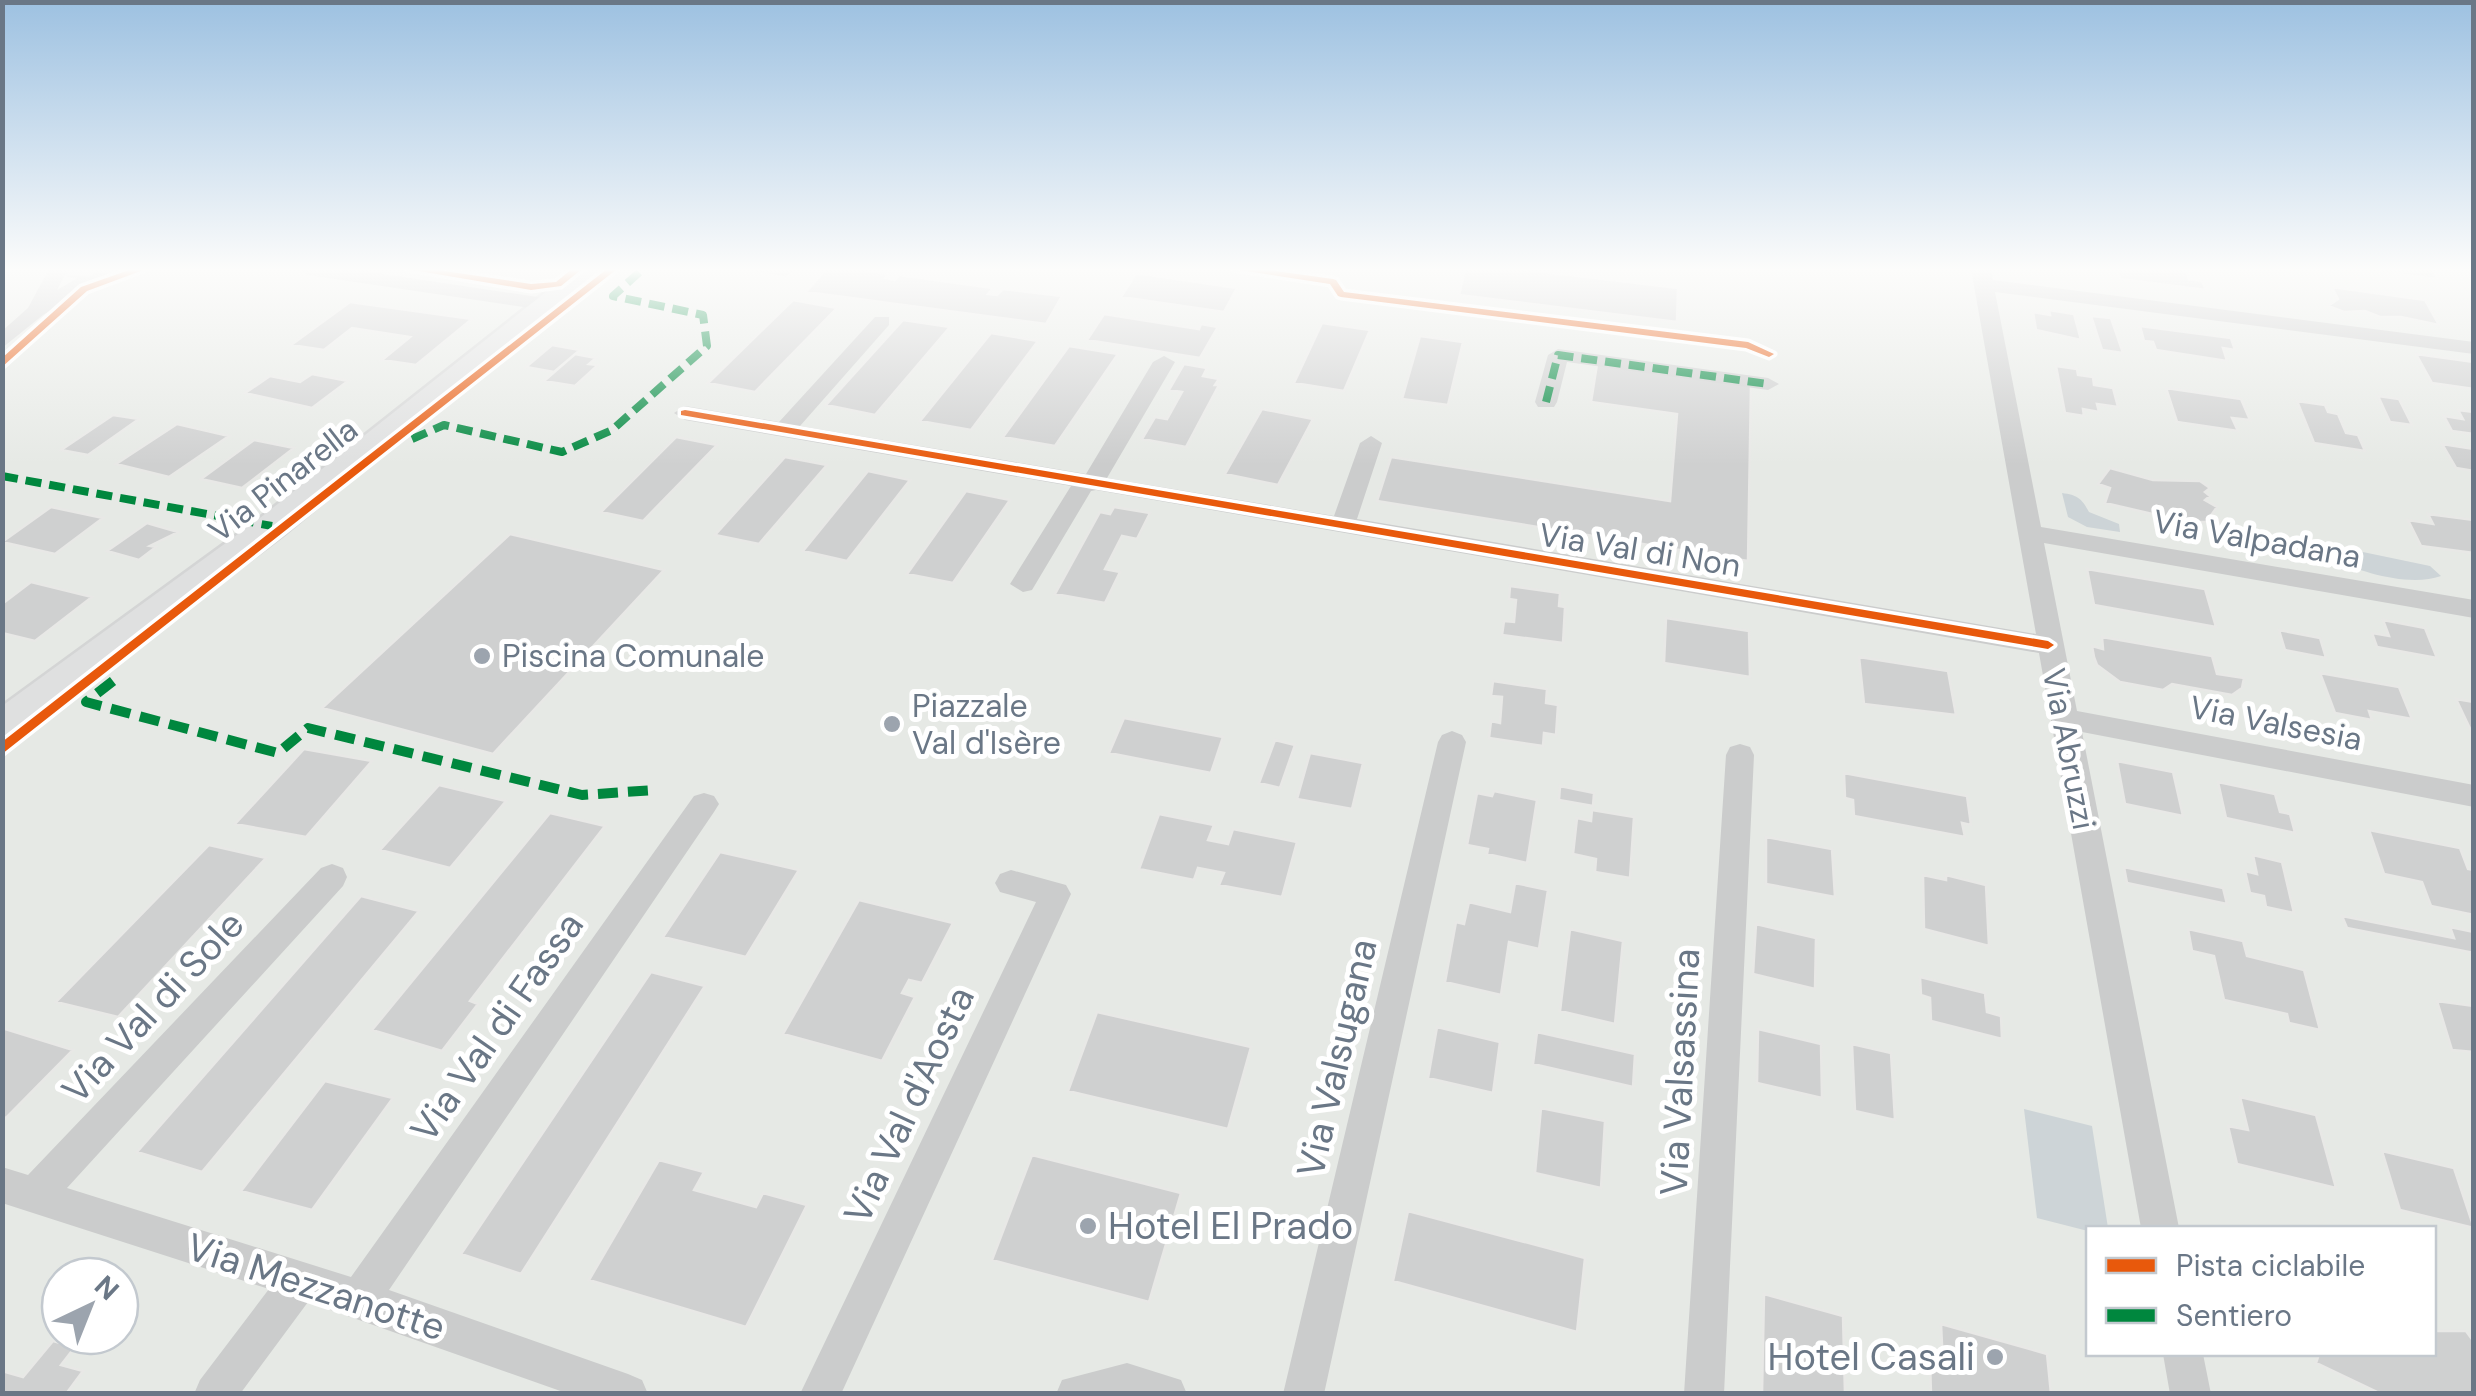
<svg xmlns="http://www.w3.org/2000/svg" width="2476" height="1396" viewBox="0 0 2476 1396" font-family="'DM Sans',sans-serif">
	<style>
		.green { fill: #e6e9e5; fill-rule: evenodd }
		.water { fill: #cdd4d7 }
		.building { fill: #cfd0d0; stroke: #e8e8e6; stroke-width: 2.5 }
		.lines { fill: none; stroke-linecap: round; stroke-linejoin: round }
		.secondary-casing { stroke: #d4d5d5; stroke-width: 5 }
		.street { fill: #cbcccc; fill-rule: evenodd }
		.secondary { fill: #dfe0e0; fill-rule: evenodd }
		.quiet-far1 { stroke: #00873e; stroke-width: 8; stroke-dasharray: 16 8; stroke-linecap: butt }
		.quiet { stroke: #00873e; stroke-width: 10; stroke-dasharray: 20 10; stroke-linecap: butt }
		.cycleway-casing { stroke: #fff; stroke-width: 7 }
		.cycleway { fill: #e8590c; fill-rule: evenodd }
		.poi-dot { fill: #9ca4ae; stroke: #fff; stroke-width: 4 }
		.labels { text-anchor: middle; stroke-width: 10; stroke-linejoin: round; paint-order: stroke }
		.street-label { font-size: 32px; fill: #6a7786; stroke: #fff }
		.poi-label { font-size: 32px; fill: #6a7786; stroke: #fff; text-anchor: start }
		.near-street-label { font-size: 38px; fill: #6a7786; stroke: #fff }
		.near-poi-label { font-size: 38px; fill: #6a7786; stroke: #fff; text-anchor: start }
	</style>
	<rect width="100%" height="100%" fill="#f8f8f7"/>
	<path class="green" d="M3,269H2473V1393H3ZM2088,1228H2434V1354H2088ZM60,1276H120V1336H60Z"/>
	<path class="water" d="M2062,493C2078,495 2082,499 2089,512L2119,524L2120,532L2087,527L2068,517Z
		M2334,546L2430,566L2441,576C2410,587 2361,573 2332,558L2329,550Z
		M2024,1109L2092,1126L2108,1228L2088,1231L2037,1218Z"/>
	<path class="building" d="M796,269L787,278L748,271L749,269Z
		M826,269H857L889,274L885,278L895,280L899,275L993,288L988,294L997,295L1003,289L1062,296L1046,324L806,292Z
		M1465,269H1520L1678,288L1677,322L1459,295Z
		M2117,269H2185L2189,279L2202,281L2206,290L2120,279Z
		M2377,269H2432L2438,279L2378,272Z
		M1136,273L1237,288L1224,312L1121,297Z
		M2332,287L2425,300L2439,325L2401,317H2380L2365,311L2344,312L2328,306L2338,299Z
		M793,300L837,308L755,392L708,383Z
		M350,302L472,319L416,365L382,360L410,337L352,328L324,350L291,345Z
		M2049,310L2074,314L2081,340L2036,330L2033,312L2050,315Z
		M1104,314L1199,329L1201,324L1218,327L1200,358L1087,340Z
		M2091,316L2111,318L2123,353L2102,350Z
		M903,320L950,327L875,415L826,405Z
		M1322,323L1370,330L1344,391L1294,383Z
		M2140,326L2231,338L2235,350L2223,348L2227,361L2156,350L2153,342L2144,341Z
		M991,333L1038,341L971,430L920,421Z
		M1420,336L1463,342L1448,405L1402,399Z
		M552,345L580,350L554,372L526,367Z
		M1069,346L1118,354L1055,446L1003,437Z
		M575,354L596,358L589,364L598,365L575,386L544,381Z
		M2416,354L2474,362V389L2432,383Z
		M1184,364L1207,368L1203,376L1219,379L1215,385H1219L1186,447L1142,439L1155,417L1167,419L1182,392L1169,390Z
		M1597,364L1751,385L1748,561L1377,501L1391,457L1670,501L1677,414L1591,402Z
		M2056,366L2077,369L2078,375L2093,377L2094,385L2113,388L2118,407L2097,404L2099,412L2083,409L2084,416L2065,413Z
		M312,374L348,381L312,408L245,393L270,376L300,382Z
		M2166,388L2241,399L2250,420L2232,418L2238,431L2177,422Z
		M2378,396L2399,399L2412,425L2390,422Z
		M2297,401L2325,405L2328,412L2338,414L2346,433L2358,435L2365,451L2314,443Z
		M1262,409L1313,419L1278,485L1225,474Z
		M2458,410L2474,412V434L2452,431L2444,416L2463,419Z
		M113,415L139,419L88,455L61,450Z
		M177,424L229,436L169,477L116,464Z
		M676,437L717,445L643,521L601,512Z
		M254,440L294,448L242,488L201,479Z
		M2442,444L2474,449V471L2456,468Z
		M785,457L827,465L759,544L715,535Z
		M2110,468L2153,480L2200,481L2210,488L2205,492L2210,496L2205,500L2217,507L2212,514L2221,522H2187L2105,503L2110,488L2098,484Z
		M868,471L910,480L847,561L803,551Z
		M966,491L1010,500L953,583L907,574Z
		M51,507L103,518L55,554L2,542Z
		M1114,507L1150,513L1137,539L1122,536L1105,569L1120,572L1105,603L1055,594L1100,512L1110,514Z
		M2428,514L2474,520V553L2421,546L2408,520L2433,524Z
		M147,523L178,532L150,546L156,547L139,560L107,551Z
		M510,534L664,570L493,754L322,708Z
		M2087,569L2205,589L2216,627L2094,605Z
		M31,582L92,597L35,641L2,633V604Z
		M1510,586L1560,593L1559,606L1565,607L1563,643L1502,635L1504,621L1514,622L1516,600L1509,599Z
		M1666,618L1749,631L1750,677L1664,663Z
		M2383,620L2425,628L2437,658L2377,647L2372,633L2389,636Z
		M2279,630L2320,638L2326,658L2285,650Z
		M2102,637L2212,656L2217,674L2244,678L2242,688L2232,695L2172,684L2163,690L2120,682L2097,665L2094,657L2092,646L2103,649Z
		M1859,657L1948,671L1956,715L1864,704Z
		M2320,673L2399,687L2412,719L2369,711L2372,720L2335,713Z
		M1493,681L1547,689L1546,703L1558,705L1556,735L1544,733L1543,746L1489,738L1491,721L1500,723L1502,697L1491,696Z
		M2456,699L2474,702V737Z
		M1124,718L1223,737L1211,773L1109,753Z
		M1275,740L1295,745L1280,788L1259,783Z
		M304,749L372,761L306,837L235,824Z
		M1310,753L1363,763L1352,809L1297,799Z
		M2117,761L2173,772L2183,816L2125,804Z
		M1844,773L1967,796L1971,825L1962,823L1965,837L1854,816L1853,800L1845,798Z
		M2218,782L2275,794L2280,812L2290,814L2295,833L2226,818Z
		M439,785L506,801L450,868L380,850Z
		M1560,786L1594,793L1593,806L1559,800Z
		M1494,791L1537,800L1527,863L1487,854L1488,849L1467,845L1477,793L1492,796Z
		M1592,810L1634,817L1630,878L1595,872L1596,859L1573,854L1577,818L1591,821Z
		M550,813L605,826L470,1001L478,1004L442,1051L372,1030Z
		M1159,814L1214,825L1208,840L1228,844L1233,829L1297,842L1282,897L1219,885L1224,873L1198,868L1194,880L1139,869Z
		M2369,830L2460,848L2468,869L2474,870V915L2431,906L2422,882L2384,874Z
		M1766,837L1832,849L1835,897L1766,884Z
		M209,845L266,858L118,1017L56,1002Z
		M720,852L799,870L746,957L663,937Z
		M2253,855L2282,862L2294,913L2266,907L2264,896L2250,893L2245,871L2257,874Z
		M2124,867L2223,888L2227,904L2127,883Z
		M1923,875L1946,880V875L1986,885L1989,946L1924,929Z
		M1515,883L1548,890L1539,949L1509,942L1501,995L1445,982L1456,922L1464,924L1469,902L1510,912Z
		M361,896L419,911L202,1172L137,1152Z
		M859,900L953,923L922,983L909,980L902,993L915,997L882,1061L783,1034Z
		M2342,916L2454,938L2450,927L2474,932V953L2347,928Z
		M1756,924L1816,938L1815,989L1753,974Z
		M1570,929L1623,941L1615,1024L1560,1011Z
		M2188,929L2243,941L2247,956L2304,970L2320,1030L2289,1023L2287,1014L2224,1000L2214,956L2192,951Z
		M651,972L705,986L521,1274L461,1254Z
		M1920,977L1985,993L1987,1012L2001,1016L2002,1039L1931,1021L1930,998L1921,995Z
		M2437,1001L2474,1006V1052L2452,1050Z
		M1097,1012L1251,1047L1228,1129L1068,1091Z
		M1437,1027L1500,1042L1493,1093L1428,1078Z
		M2,1028L73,1050L6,1118L2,1117Z
		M1758,1029L1821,1044L1822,1098L1757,1083Z
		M1537,1032L1635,1054L1633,1087L1533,1064Z
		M1852,1044L1891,1053L1895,1120L1855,1111Z
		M325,1081L393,1098L312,1210L241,1191Z
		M2240,1097L2316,1115L2336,1188L2237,1164L2228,1126L2248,1130Z
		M1541,1108L1605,1121L1601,1188L1535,1173Z
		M2382,1151L2454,1168L2474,1228L2400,1210Z
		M1032,1155L1181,1193L1149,1302L992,1260Z
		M659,1160L704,1172L694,1190L756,1207L763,1193L807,1205L746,1327L589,1280Z
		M1408,1211L1585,1258L1577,1332L1393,1281Z
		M1764,1294L1843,1316L1845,1394H1762Z
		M1941,1324L2047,1354L2051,1394H1931L1930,1361L1943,1365Z
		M2434,1331H2466L2474,1342V1394H2381L2316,1363L2319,1354H2434Z
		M53,1341L75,1347L61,1365L83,1371L66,1394H2V1371L23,1377Z"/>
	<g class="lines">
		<g class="secondary-casing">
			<path id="secondary" d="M65,269H102L88,277L69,275Z
				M575,269H607L284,534L16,738L2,742V706L260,518Z"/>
		</g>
		<path class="street" d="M49,269H68L57,290L93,269H116L43,315L2,348V331L28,308Z
			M299,269H350L551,299L561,305L551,311L308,275Z
			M1971,269H1991L1993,280L2474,342V354L1995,292L2041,527L2474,600V618L2044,543L2077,711L2474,785V807L2082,732L2179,1228H2141L2039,653L1096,490L1091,491L1032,590L1023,592L1010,584L1071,486L685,420L674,413L685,406L779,422L875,317H889V325L800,426L1086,474L1153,362L1164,356L1175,362L1107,478L1334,516L1360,443L1371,436L1382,443L1357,519L2036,634Z
			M1558,349L1768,378L1779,384L1768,390L1567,362L1557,402L1554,407H1538L1535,402L1548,355Z
			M1452,731L1462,735L1466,742L1324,1394H1283L1438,742L1442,735Z
			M1740,744L1750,747L1754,755L1724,1394H1684L1726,755L1730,747Z
			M704,793L714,796L719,804L714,812L389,1290L628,1374L642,1380L648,1394H569L308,1302L240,1394H194L200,1380L269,1289L2,1203V1167L28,1175L321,868L332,864L343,868L347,877L343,886L67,1188L351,1277L694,796Z
			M1011,870L1066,885L1071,894L841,1394H800L1036,902L1000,892L995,883L1000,874Z
			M2163,1354H2203L2211,1394H2170Z
			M1127,1363L1181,1380L1187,1394H1056L1062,1380Z"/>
		<use href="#secondary" class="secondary"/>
		<path class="quiet-far1" d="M1546,402L1558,355L1768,384
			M412,439L444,425L562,452L612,430L707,346L703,315L613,296L643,269
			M2,476L272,526"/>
		<path class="quiet" d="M113,681L86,702L278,753L308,728L582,795L654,790"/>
		<g class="cycleway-casing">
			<path id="cycleway" d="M132,269H146L87,291L2,367V358L81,287Z
				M407,269H431L531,284L556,282L572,269H582L561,286L531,290Z
				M607,269H617L2,754V742Z
				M1233,269H1260L1333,279L1336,280L1344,292L1748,342L1774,354L1769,357L1746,348L1341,297L1338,296L1330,284Z
				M685,410L2048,641L2054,645L2048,649L681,415V411Z"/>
		</g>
		<use href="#cycleway" class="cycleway"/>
	</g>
	<linearGradient id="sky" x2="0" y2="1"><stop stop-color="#9dc1e1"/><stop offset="0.58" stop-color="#fcfcfb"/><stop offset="1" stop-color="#fcfcfb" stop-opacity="0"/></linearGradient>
	<rect width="2476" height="465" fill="url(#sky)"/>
	<g class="poi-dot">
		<circle cx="482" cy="656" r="10"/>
		<circle cx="892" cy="724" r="10"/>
		<circle cx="1088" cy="1226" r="10"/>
		<circle cx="1995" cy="1357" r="10"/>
	</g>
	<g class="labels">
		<g class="street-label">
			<text transform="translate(283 480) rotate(-38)" y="11">Via Pinarella</text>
			<text transform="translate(2257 539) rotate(10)" y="11">Via Valpadana</text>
			<text transform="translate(1640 550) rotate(9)" y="11">Via Val di Non</text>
			<text transform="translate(2276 723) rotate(11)" y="11">Via Valsesia</text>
			<text transform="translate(2069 749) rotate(79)" y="11">Via Abruzzi</text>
		</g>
		<g class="poi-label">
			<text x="502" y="667">Piscina Comunale</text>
			<text x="912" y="717">Piazzale<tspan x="912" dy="37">Val d'Isère</tspan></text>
		</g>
		<g class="near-street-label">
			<text transform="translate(153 1007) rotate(-47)" y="13">Via Val di Sole</text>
			<text transform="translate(497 1027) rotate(-55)" y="13">Via Val di Fassa</text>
			<text transform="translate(1337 1058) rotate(-77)" y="13">Via Valsugana</text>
			<text transform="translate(1680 1072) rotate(-87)" y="13">Via Valsassina</text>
			<text transform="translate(909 1105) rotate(-65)" y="13">Via Val d'Aosta</text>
			<text transform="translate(316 1287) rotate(18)" y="13">Via Mezzanotte</text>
		</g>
		<g class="near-poi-label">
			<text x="1108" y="1239">Hotel El Prado</text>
			<text x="1975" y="1370" text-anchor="end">Hotel Casali</text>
		</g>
	</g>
	<rect width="2476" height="1396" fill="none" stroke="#6a7786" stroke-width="10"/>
	<rect x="2086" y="1226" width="350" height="130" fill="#ffffff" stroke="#c3c9cf" stroke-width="2.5"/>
	<rect x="2106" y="1258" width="50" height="15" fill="#e8590c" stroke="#c3c9cf" stroke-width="2.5"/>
	<text x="2176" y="1276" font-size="30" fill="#6a7786">Pista ciclabile</text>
	<rect x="2106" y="1308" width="50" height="15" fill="#00873e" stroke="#c3c9cf" stroke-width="2.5"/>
	<text x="2176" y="1326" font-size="30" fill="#6a7786">Sentiero</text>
	<g transform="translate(90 1306) rotate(43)"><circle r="48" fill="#ffffff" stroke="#c3c9cf" stroke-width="2.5"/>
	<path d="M0-8L18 38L0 25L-18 38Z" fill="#9ca4ae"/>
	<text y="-15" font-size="28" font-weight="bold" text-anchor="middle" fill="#6a7786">N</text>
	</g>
</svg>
